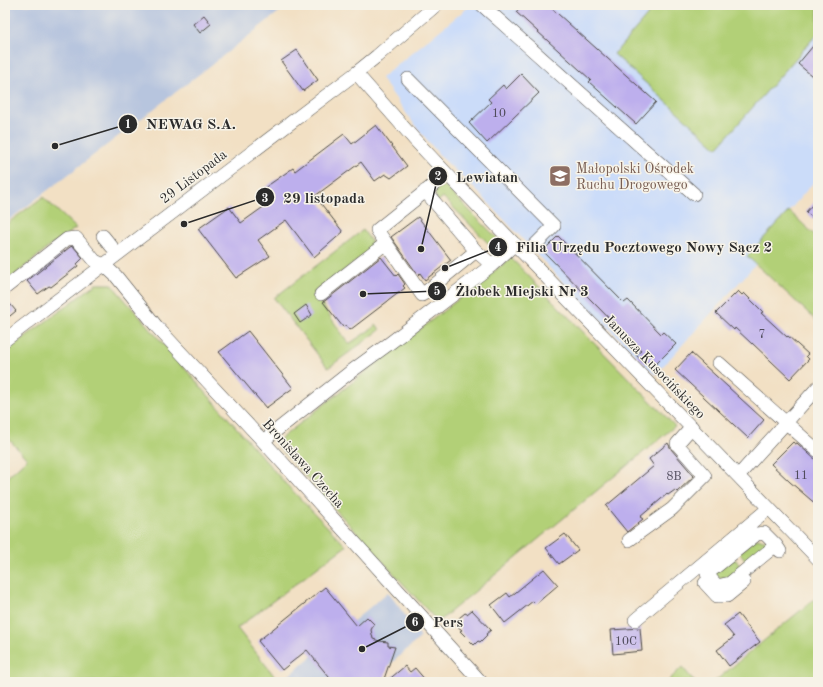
<svg xmlns="http://www.w3.org/2000/svg" width="823" height="687" viewBox="0 0 823 687" font-family="'Old Standard TT',serif">
	<style>
		.built { fill: #cbdcf9 }
		.industrial { fill: #b7c5de }
		.green { fill: #b2d077; stroke: #6e7e51 }
		.building { fill: #bdafed }
		.lines { fill: none; stroke-linecap: round; stroke-linejoin: round }
		.minor-casing { stroke: #494642; stroke-width: 14 }
		.minor { stroke: #fff; stroke-width: 13 }
		.labels { text-anchor: middle; stroke-width: 3; stroke-linejoin: round; paint-order: stroke }
		.number-label { font-size: 12px; fill: #504c5c }
		.education-label { font-size: 14px; fill: #785e54; stroke: #f7f3e8; text-anchor: start }
		.street-label { font-size: 14px; fill: #2b2b2b; stroke: #f7f3e8 }
		.leader { fill: none; stroke: #2b2b2b; stroke-width: 1.5 }
		.callout-dot { fill: #2b2b2b; stroke: #f7f3e8; stroke-width: 1.5 }
		.mark-label { font-size: 12px; text-anchor: middle; font-weight: bold; fill: #fff }
		.callout-label { font-size: 15px; text-anchor: middle; font-weight: bold; fill: #2b2b2b; stroke: #f7f3e8; stroke-width: 3; stroke-linejoin: round; paint-order: stroke }
	</style>
	<rect width="100%" height="100%" fill="#f7f3e8"/>
	<filter id="ink" filterUnits="userSpaceOnUse"><feTurbulence type="fractalNoise" baseFrequency=".025" numOctaves="2"/><feDisplacementMap in="SourceGraphic" scale="8" xChannelSelector="R" yChannelSelector="G"/><feConvolveMatrix kernelMatrix="1 2 1 2 8 2 1 2 1" color-interpolation-filters="sRGB"/></filter>
	<filter id="wash" filterUnits="userSpaceOnUse"><feTurbulence type="fractalNoise" baseFrequency=".012" numOctaves="4" result="noise"/><feDisplacementMap in="SourceGraphic" scale="16" xChannelSelector="R" yChannelSelector="G"/><feGaussianBlur stdDeviation="0.9" result="paint"/><feColorMatrix in="noise" values="0 0 0 0 0 0 0 0 0 0 0 0 0 0 0 0 0 1.4 0 .05"/><feComposite in="paint" operator="in"/></filter>
	<g filter="url(#wash)">
		<rect width="100%" height="100%" fill="#f2e0c4"/>
		<path class="built" d="M471,5H656L614,54L781,76L818,33V177L789,211L747,256L756,264L655,375L561,280L480,194L441,157L414,124L381,78Z"/>
		<path class="industrial" d="M5,5H288L206,69L5,223Z
			M388,592L421,637L370,682H281Z"/>
		<path class="green" d="M656,5H818V33L717,148L614,54Z
			M445,186L498,239L490,245L443,197L437,202L435,193L438,188Z
			M43,197L76,228L50,246L5,283V225Z
			M789,211L818,238V322L747,256Z
			M363,230L375,247L314,293L349,344L377,325L380,330L328,368L274,298Z
			M511,258L675,426L438,622L275,443Z
			M96,284H111L284,482L346,546L237,628L279,682H5V479L27,459L5,435V352Z
			M753,539L766,540L770,543L747,562L740,553Z
			M730,558L736,560L742,568L729,578L715,577L712,573Z
			M818,596V682H714Z
			M682,667L695,682H667Z"/>
		<g id="blocks">
			<path class="building" d="M522,5H548L656,102L636,124L589,82L591,80L516,12Z
				M204,15L211,24L200,33L193,24Z
				M818,40V81L798,64Z
				M297,50L318,80L303,91L281,61Z
				M521,74L539,93L487,143L469,123L491,102L488,99L503,85L506,89Z
				M376,125L407,166L391,178L385,174L375,181L361,162L315,196L343,232L314,257L286,220L258,240L270,256L236,278L198,229L229,207L241,223L269,203L260,191L293,168L295,171L344,134L352,144Z
				M818,198V223L806,212Z
				M418,217L451,260L425,280L420,273L418,275L391,237Z
				M558,236L624,303L628,300L661,334L663,332L676,344L653,367L648,362L645,364L636,355L641,351L543,251Z
				M73,246L83,258L77,264L78,266L51,287L49,286L38,294L27,281L70,247Z
				M381,257L396,276L398,274L405,284L403,286L405,288L350,330L346,325L343,327L323,302L326,300Z
				M738,291L742,295L744,293L763,312L761,313L787,337L788,336L808,354L806,356L809,359L790,379L752,343V344L735,328L734,330L716,313Z
				M5,298L16,311L5,320Z
				M306,305L312,315L300,323L294,314Z
				M248,331L293,388L266,408L219,352Z
				M691,353L764,420L748,438L675,370Z
				M793,442L795,444L797,443L818,462V506L790,482L771,464Z
				M668,443L671,449L694,476L677,492L675,490L668,495L667,494L640,517L643,519L627,532L606,506L654,466L649,459Z
				M565,534L578,550L559,564L546,548Z
				M544,569L558,585L536,604L533,601L505,623L491,605L507,593L510,597Z
				M325,587L357,626L367,617L374,624L371,630L373,639L379,641L388,642V646L395,647L383,682H333L307,650L282,670L258,641Z
				M472,610L491,630L486,634L487,635L480,642L478,641L474,645L460,631L462,630L456,625L461,620L459,618L465,613L467,614Z
				M738,614L760,642L729,666L717,650L734,637L724,625Z
				M640,628L642,651L613,654L611,630Z
				M405,666L410,672L415,668L427,682H386Z"/>
		</g>
	</g>
	<g filter="url(#ink)">
		<use href="#blocks" fill-opacity="0" stroke="#494642" stroke-width="1"/>
		<g class="lines">
			<g class="minor-casing">
				<path id="minor" d="M482,5L694,194
					M356,73L414,139L447,174L818,559
					M408,79L554,226L525,255
					M447,174L377,230L422,295L476,251
					M425,191L476,251L492,265
					M103,236L112,247
					M5,288L67,239L76,238L95,261L104,265L116,276L157,327L263,441L481,682
					M321,294L386,243
					M5,340L356,73L377,56L436,5
					M719,363L818,451
					M263,441L349,373L390,343L492,265L515,244
					M738,476L818,387
					M629,540L672,509L705,476L677,444L692,427
					M776,545L730,583L717,586L707,574L757,534L764,533L776,545L780,551
					M705,583L717,596H727L744,582
					M635,620L769,508"/>
			</g>
			<use href="#minor" class="minor"/>
		</g>
	</g>
	<defs>
		<g id="school-square" transform="scale(1.15)"><rect x="-9" y="-9" width="18" height="18" rx="4" fill="#8d6e63" stroke="#f7f3e8"/><path d="M0-5L7-2L0 1L-7-2ZM-4 1L0 2.5L4 1V4Q0 6-4 4Z" fill="#fff"/></g>
	</defs>
	<g fill-rule="evenodd">
		<use href="#school-square" x="560" y="176"/>
	</g>
	<g class="labels">
		<g class="number-label">
			<text x="499" y="117">10</text>
			<text x="762" y="338">7</text>
			<text x="801" y="479">11</text>
			<text x="674" y="480">8B</text>
			<text x="626" y="645">10C</text>
		</g>
		<g class="education-label">
			<text x="576" y="173">Małopolski Ośrodek<tspan x="576" dy="16">Ruchu Drogowego</tspan></text>
		</g>
		<g class="street-label">
			<text transform="translate(193 176) rotate(-37)" y="5">29 Listopada</text>
			<text transform="translate(655 366) rotate(46)" y="5">Janusza Kusocińskiego</text>
			<text transform="translate(304 463) rotate(48)" y="5">Bronisława Czecha</text>
		</g>
	</g>
	<path class="leader" d="M55 146L128 124M421 249L438 176M184 224L265 197M445 268L498 247M363 294L437 291M362 649L415 622"/>
	<g class="callout-dot">
		<circle cx="55" cy="146" r="4"/>
		<circle cx="421" cy="249" r="4"/>
		<circle cx="184" cy="224" r="4"/>
		<circle cx="445" cy="268" r="4"/>
		<circle cx="363" cy="294" r="4"/>
		<circle cx="362" cy="649" r="4"/>
		<circle cx="128" cy="124" r="10"/>
		<circle cx="438" cy="176" r="10"/>
		<circle cx="265" cy="197" r="10"/>
		<circle cx="498" cy="247" r="10"/>
		<circle cx="437" cy="291" r="10"/>
		<circle cx="415" cy="622" r="10"/>
	</g>
	<g class="mark-label">
		<text x="128" y="128">1</text>
		<text x="438" y="180">2</text>
		<text x="265" y="202">3</text>
		<text x="498" y="251">4</text>
		<text x="437" y="295">5</text>
		<text x="415" y="626">6</text>
	</g>
	<g class="callout-label">
		<text x="191" y="129">NEWAG S.A.</text>
		<text x="487" y="182">Lewiatan</text>
		<text x="324" y="203">29 listopada</text>
		<text x="644" y="252">Filia Urzędu Pocztowego Nowy Sącz 2</text>
		<text x="522" y="296">Żłobek Miejski Nr 3</text>
		<text x="448" y="627">Pers</text>
	</g>
	<rect width="823" height="687" fill="none" stroke="#f7f3e8" stroke-width="20"/>
</svg>
